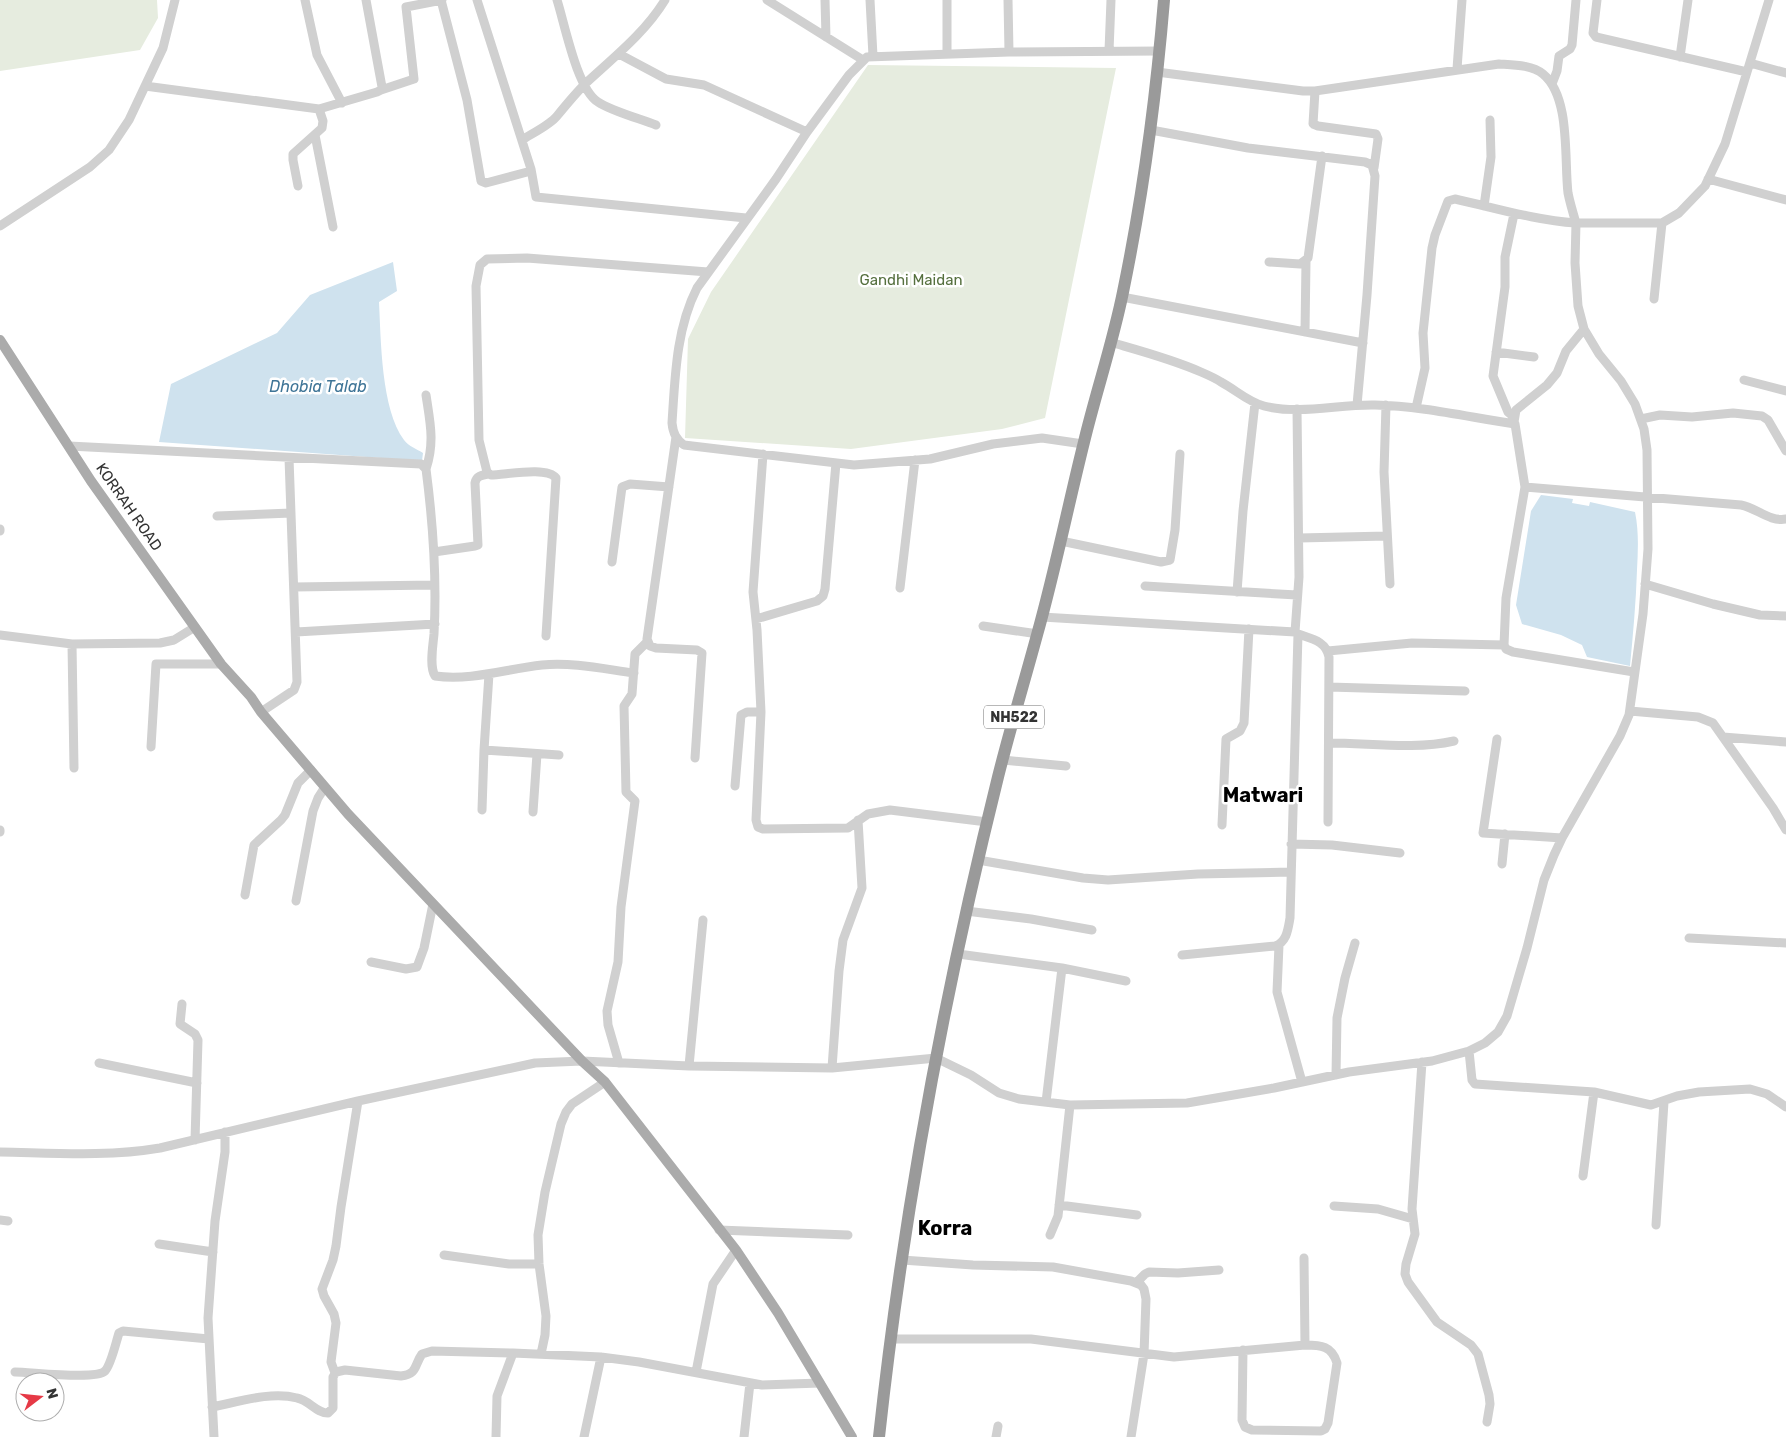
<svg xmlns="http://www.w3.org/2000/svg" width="1786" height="1437" viewBox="0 0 1786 1437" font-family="Rubik,sans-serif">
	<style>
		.green { fill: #e6ecdf }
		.water { fill: #cfe2ee }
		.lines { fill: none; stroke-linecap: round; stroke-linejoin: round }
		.minor { stroke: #d0d0d0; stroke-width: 9 }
		.major { stroke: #ababab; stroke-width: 10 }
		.highway { stroke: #9a9a9a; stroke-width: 12 }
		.labels { text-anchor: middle; stroke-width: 5; stroke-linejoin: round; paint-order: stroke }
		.shield { fill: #fff; stroke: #707070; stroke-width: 1 }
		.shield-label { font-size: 14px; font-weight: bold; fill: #333 }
		.park-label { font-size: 15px; fill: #56703f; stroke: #fff }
		.street-label { font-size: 15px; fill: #333; stroke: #fff }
		.water-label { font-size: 16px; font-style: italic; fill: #3f7597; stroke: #fff }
		.district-label { font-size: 20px; font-weight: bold; fill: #000; stroke: #fff }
	</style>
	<rect width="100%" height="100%" fill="#fff"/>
	<path class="green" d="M0,0H157L158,18L140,50L0,71Z
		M868,65L1116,68L1045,418L1002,429L851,449L685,438L688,339L711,292Z"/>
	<path class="water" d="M393,262L397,291L379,302C381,340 381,409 404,440C408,446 417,449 423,453L422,461L159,442L171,384L277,333L310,295Z
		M1541,495L1573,499L1572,503L1589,506L1590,502L1635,512C1639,531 1638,551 1637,570C1636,602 1633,634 1630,666L1587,657L1582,645L1561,635L1522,624L1516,605L1531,511Z"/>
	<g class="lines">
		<path class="minor" d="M305,0L317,55L342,103
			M441,0L467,100L481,181L486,183L531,171
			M477,0L531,169L536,197L746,218
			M557,0C565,25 577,89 598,102C611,111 641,119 656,125
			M767,0L863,60
			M825,0L826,37
			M870,0L873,56
			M947,0V54
			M1008,0L1009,52
			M1597,0L1593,33L1596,37L1747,72
			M1109,51L1111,0
			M619,54L666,79L704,85L807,132
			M1680,57L1688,0
			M1750,63L1786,73
			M1457,69L1462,0
			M1157,72L1303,91H1315L1499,64C1514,65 1532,65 1543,74C1571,97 1564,160 1568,193C1570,203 1573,213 1576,223C1534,220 1496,208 1455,199L1448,201L1435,235L1432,248L1423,333L1425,368L1416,408
			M1552,84L1557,71L1559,56L1570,49L1572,45L1576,0
			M145,86L319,109L377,92L381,90L382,87L366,0
			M381,90L414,79L406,7L442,0
			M1315,91L1313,124L1318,126L1376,134L1378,139L1374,168
			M1151,130L1248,148L1365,162L1372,165L1375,176L1367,295L1357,405
			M315,135L333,227
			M522,140C531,134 550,125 557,116C566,105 575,94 585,84C613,58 645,33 665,0
			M1708,179L1786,200
			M298,186L293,160V154L322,128L323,121L319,109
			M1484,206L1491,157L1490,120
			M1514,214L1505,257V287L1493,376L1508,412L1514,417
			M0,226L90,167L109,150L129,120L163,48L175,0
			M1269,262L1300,264L1308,258L1322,156
			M1122,297L1363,343
			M1654,299L1662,223
			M1305,332L1306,261
			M1110,342C1141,351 1172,359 1201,372C1208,375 1215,378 1221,382C1236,390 1248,402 1264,406C1300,415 1339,404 1375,405C1422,406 1468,417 1515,424L1525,487L1506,598L1504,645L1506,649L1513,652L1634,672
			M1496,352L1534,357
			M1744,380L1786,391
			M426,395C430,422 435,442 426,469
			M1386,405L1384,472L1390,584
			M1641,419L1660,415L1692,417L1733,413L1762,416L1768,420L1786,451
			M1514,422L1516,410L1547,385L1557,373L1566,351L1584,329
			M676,437L647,639L650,646L656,648L697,650L702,653L695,758
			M1083,444L1042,438L993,444L930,459L854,465L684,445C676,439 673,433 672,423C675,378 676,329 697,288L776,179L807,132L849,75L867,57L1009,52L1160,51
			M69,446L421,464L426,469C433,523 437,579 434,634C433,646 429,666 435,676C471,681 506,669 542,665C572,662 604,669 634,673
			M763,454L753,592L757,630L761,712L756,820L758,827L763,829L848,828L868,814L890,810L987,822
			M1525,487L1741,505C1757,508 1769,522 1786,519
			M217,516L291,513
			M0,531V529
			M1299,538L1387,536
			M1061,541L1161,562L1170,560L1175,530L1180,454
			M434,552L475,546L478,545L475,483C476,476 482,475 488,474
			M612,562L622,487L630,484L669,487
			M1645,584L1713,604L1760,615L1786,616
			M1145,586L1297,595
			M294,587L434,585
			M900,588L915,460
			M1237,592L1243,511L1255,403
			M1042,617L1295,632L1298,634L1290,918C1288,929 1287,942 1275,946L1182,955
			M756,619L817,601L823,596L825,589L836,463
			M983,626L1038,634
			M296,632L435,624
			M1295,632L1299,577L1297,409
			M1298,634C1312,639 1326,641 1329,657L1328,822
			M0,635L72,644L160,643L174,640L195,627
			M546,636L556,478C547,466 505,475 491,475L487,472L479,440L476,286L480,265L487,259L527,258L708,272
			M72,644L74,768
			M1328,651L1412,643L1504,645
			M1329,687L1465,691
			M1630,711L1698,717L1713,723L1773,808L1786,830
			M261,712L294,690L297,682L289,458
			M1723,737L1786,742
			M1497,739L1483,833L1562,838
			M1329,743C1370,743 1414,750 1454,741
			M151,747L156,664H221
			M484,750L559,755
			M1003,760L1066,766
			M735,786L741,715L747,712H761
			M482,810L484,750L489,674
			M533,812L537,754
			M1222,825L1226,739L1240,731L1244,723L1249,629
			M0,830V832
			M1291,844L1332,845L1400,853
			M978,860L1083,878L1108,880L1198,874L1291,872
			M1502,864L1505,834
			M245,895L254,845L281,820L285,815L298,783L311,770
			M296,901L313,811L318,798L325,787
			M966,911L1031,919L1092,930
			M1689,938L1786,943
			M1279,945L1277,992L1302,1082
			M958,954L1062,968L1126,981
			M371,962L406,969L417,967L424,948L433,904
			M182,1004L180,1024L195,1034L198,1040L195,1140
			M1469,1051L1472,1080L1475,1084L1594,1092L1651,1105L1677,1096L1699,1092L1750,1089L1767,1094L1786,1107
			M1422,1062L1412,1209L1415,1234L1406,1264L1405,1274L1408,1282L1437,1322L1471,1345L1478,1354L1489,1395L1490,1404L1487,1422
			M99,1063L197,1083
			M619,1063L608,1025L607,1011L618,962L621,907L635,801L626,792L624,706L632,694L635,654L647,642
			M689,1066L703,920
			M832,1068L839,971L843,940L862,888L858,820
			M1336,1075L1337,1018L1345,978L1355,943
			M1046,1102L1062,968
			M0,1152C54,1153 107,1157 160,1148L358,1101L535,1063L582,1061L689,1066L832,1068L936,1058L971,1075L999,1093L1019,1099L1070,1105L1187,1103L1274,1088L1349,1072L1432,1061L1469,1051L1485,1043L1498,1032L1507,1016L1527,948L1544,880L1554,855L1562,838L1620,736L1629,715L1643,614L1648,549L1647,450L1644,429L1635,404L1621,381L1599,354L1584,329L1578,306L1575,263L1576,223H1662L1679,213L1705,186L1725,144L1769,0
			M1583,1176L1594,1092
			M1059,1205L1137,1215
			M1334,1206L1378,1209L1413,1219
			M0,1220L8,1221
			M1656,1225L1664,1102
			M719,1230L848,1235
			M1050,1235L1058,1216L1070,1105
			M159,1244L213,1252
			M444,1255L509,1264H539
			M1304,1258L1305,1345
			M902,1260L973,1265L1053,1267L1131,1281L1141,1285L1144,1289L1146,1299L1144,1354L1131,1437
			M1137,1282L1145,1274L1149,1272L1178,1273L1219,1270
			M890,1339H1031L1174,1357L1305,1345C1321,1345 1332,1346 1337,1363L1328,1423L1325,1429L1321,1431L1252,1430L1245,1427L1242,1420L1243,1350
			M541,1354L545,1335L546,1316L539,1264L538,1235L545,1192L561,1124L566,1112L572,1104L605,1082
			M15,1372C31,1372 96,1380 105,1371C111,1365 116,1342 119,1333L123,1331L209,1339
			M696,1372L713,1284L736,1250
			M335,1373L331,1362L336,1323L334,1314L324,1296L322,1289L333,1260L336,1246L341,1207L358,1101
			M212,1407C238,1402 271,1391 297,1398C309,1400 316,1413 328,1413L333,1408V1377L336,1372L345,1370L401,1376C418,1374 414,1365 422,1354L432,1351L513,1353L601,1357L639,1362L762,1385L820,1383
			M214,1437L208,1318L215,1221L225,1152V1132
			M496,1437L497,1396L513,1353
			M584,1437L601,1357
			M744,1437L750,1383
			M996,1437L998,1426"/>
		<path class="major" d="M0,340L91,481L221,664L251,697L261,712L348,814L582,1061L605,1082L736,1250L778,1313L852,1437"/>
		<path class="highway" d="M879,1437C903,1215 944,994 998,777C1010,729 1024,683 1037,635C1055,571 1068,506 1084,442C1096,392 1113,342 1123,292C1143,195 1156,98 1164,0"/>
	</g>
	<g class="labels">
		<rect class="shield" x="984" y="705.5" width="60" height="23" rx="4"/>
		<g class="shield-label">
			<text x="1014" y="722">NH522</text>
		</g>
		<g class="park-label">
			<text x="911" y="285">Gandhi Maidan</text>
		</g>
		<g class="street-label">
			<text transform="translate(129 507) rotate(55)" y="5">KORRAH ROAD</text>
		</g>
		<g class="water-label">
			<text x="318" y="392">Dhobia Talab</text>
		</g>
		<g class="district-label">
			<text x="1263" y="802">Matwari</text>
			<text x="945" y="1235">Korra</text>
		</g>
	</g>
	<g transform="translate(40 1397) rotate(74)"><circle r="24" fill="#ffffff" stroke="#adadad"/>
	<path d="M0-4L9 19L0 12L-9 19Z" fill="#e63946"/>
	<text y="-8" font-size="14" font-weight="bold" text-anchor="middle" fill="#333333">N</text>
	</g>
</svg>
